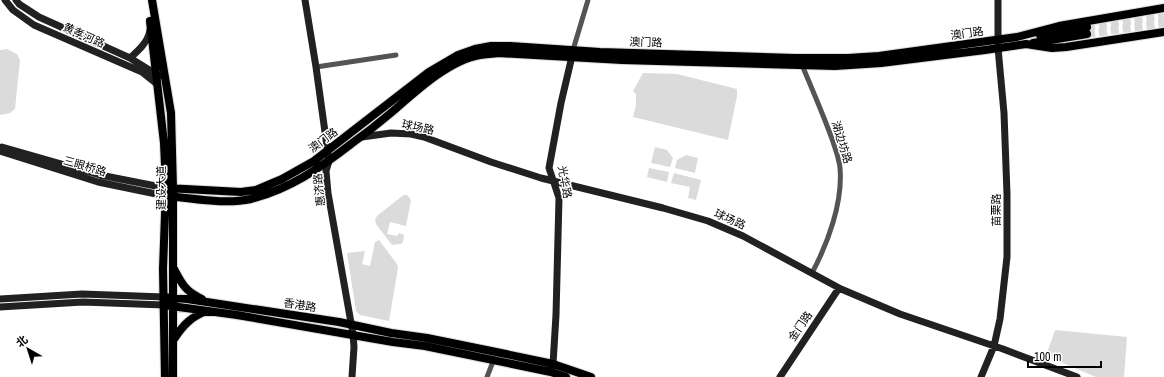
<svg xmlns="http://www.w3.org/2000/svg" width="1164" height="377" viewBox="0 0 1164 377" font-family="'Archivo Narrow','Noto Sans SC',sans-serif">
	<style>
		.green { fill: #dbdbdb }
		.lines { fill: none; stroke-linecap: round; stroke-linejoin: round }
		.primary-tunnel { stroke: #d9d9d9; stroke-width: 8; stroke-dasharray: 8 4; stroke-linecap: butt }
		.primary-casing { stroke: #dbdbdb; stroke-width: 10 }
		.street { stroke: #545454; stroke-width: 5 }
		.secondary { stroke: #212121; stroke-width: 7 }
		.primary { stroke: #000; stroke-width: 8 }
		.labels { text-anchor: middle; stroke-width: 3; stroke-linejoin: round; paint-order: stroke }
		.street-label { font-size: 11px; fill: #000; stroke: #fff }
	</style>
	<rect width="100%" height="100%" fill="#fff"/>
	<path class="green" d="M7,49L17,54L20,60L15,109L10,113L0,115V50Z
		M643,73L677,74L737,89V96L728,140L633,117L636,105V94L633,91Z
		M655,147L667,150L673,158L670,167L651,163Z
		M686,155L698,158L695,173L675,168L677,160Z
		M649,168L669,172L667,182L647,177Z
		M674,173L701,180L696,200L688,198L690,187L671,183Z
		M404,195H407L411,200L406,226L390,222L387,234L397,236L399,233L404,235L403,242L401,244L392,245L376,224L375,220L377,216L401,197Z
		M379,240L397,264L398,268L389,321L360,315L356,311L347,253L365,251L362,264L370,266L375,242Z
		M1055,330L1127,337L1124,377H1096L1046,356Z"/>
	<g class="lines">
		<path class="primary-tunnel" d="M1087,27L1164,16
			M1087,34L1164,23"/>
		<g class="primary-casing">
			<path id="primary" d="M152,0L171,113L173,188V377
				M150,21L164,143L166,188L163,269L165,377
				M1040,35L1087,27
				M1033,43L1087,34
				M166,188L241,192L256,190L282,179L314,161L429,72L458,55L475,49L491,46H510L600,52L795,58H848L879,56L1017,37L1059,26L1164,8
				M166,196C193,198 223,205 251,199C290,189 320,168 351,144C365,134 379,123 392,112C415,92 449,60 480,55C486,54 492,54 498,53L622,60L835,66L881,63L985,50L1026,44L1052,48L1066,47L1164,32
				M174,269C182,284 185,291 202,299
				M164,297L187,299L339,322L391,333L427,338L496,352L553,364L591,377
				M164,305L237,315L393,342L425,346L551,372L566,377
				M174,339C183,325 192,316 207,311"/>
		</g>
		<path class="street" d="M573,50L588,0
			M802,65C812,89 823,114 832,139C835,148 839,158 840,168C843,202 828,243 812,273
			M316,67L396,55
			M487,377L494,359"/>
		<path class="secondary" d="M5,0L13,10L34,25L142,72L157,84
			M16,0L19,4L39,17L130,58L159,76
			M305,0L316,67L329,161L326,171L328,193L353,334L354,347L352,377
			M130,58C139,50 148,42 150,30
			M362,137L391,133L411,134L424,137L491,162L541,178L663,208L708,221L743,236L841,289L900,314L1003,349L1077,377
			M2,147L100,175L166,188
			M0,151L98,182L166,196
			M0,299L82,294L164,297
			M0,307L83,302L164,305
			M551,369L553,364L556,315L559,198L549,168L561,103L573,52
			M780,377L839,288
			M981,377L994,346L1000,319L1007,257V194L1004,113L998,48V0"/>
		<use href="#primary" class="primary"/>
	</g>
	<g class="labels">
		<g class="street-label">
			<text transform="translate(967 33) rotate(-8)" y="4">澳门路</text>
			<text transform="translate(84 35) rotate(24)" y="4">黄孝河路</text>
			<text transform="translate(646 42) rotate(2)" y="4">澳门路</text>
			<text transform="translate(418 127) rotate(12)" y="4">球场路</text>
			<text transform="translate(323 140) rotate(-37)" y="4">澳门路</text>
			<text transform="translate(842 142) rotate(73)" y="4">湖边坊路</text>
			<text transform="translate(85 166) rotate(16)" y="4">三眼桥路</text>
			<text transform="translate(565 182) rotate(79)" y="4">光华路</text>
			<text transform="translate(161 188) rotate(-90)" y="4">建设大道</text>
			<text transform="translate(319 190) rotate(-96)" y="4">惠济路</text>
			<text transform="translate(996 210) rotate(-90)" y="4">苗栗路</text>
			<text transform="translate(730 219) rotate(24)" y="4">球场路</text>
			<text transform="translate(300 305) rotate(9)" y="4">香港路</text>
			<text transform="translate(800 326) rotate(-56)" y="4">金门路</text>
		</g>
	</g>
	<g transform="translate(28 349) rotate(321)" stroke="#ffffff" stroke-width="3" paint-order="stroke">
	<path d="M0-3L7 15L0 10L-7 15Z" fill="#000000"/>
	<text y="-6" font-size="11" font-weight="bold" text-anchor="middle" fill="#000000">北</text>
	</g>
	<path d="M1028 361v6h73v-6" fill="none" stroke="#000000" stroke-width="2"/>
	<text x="1034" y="361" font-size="12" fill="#000000" stroke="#ffffff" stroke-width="3" paint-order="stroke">100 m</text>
</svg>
